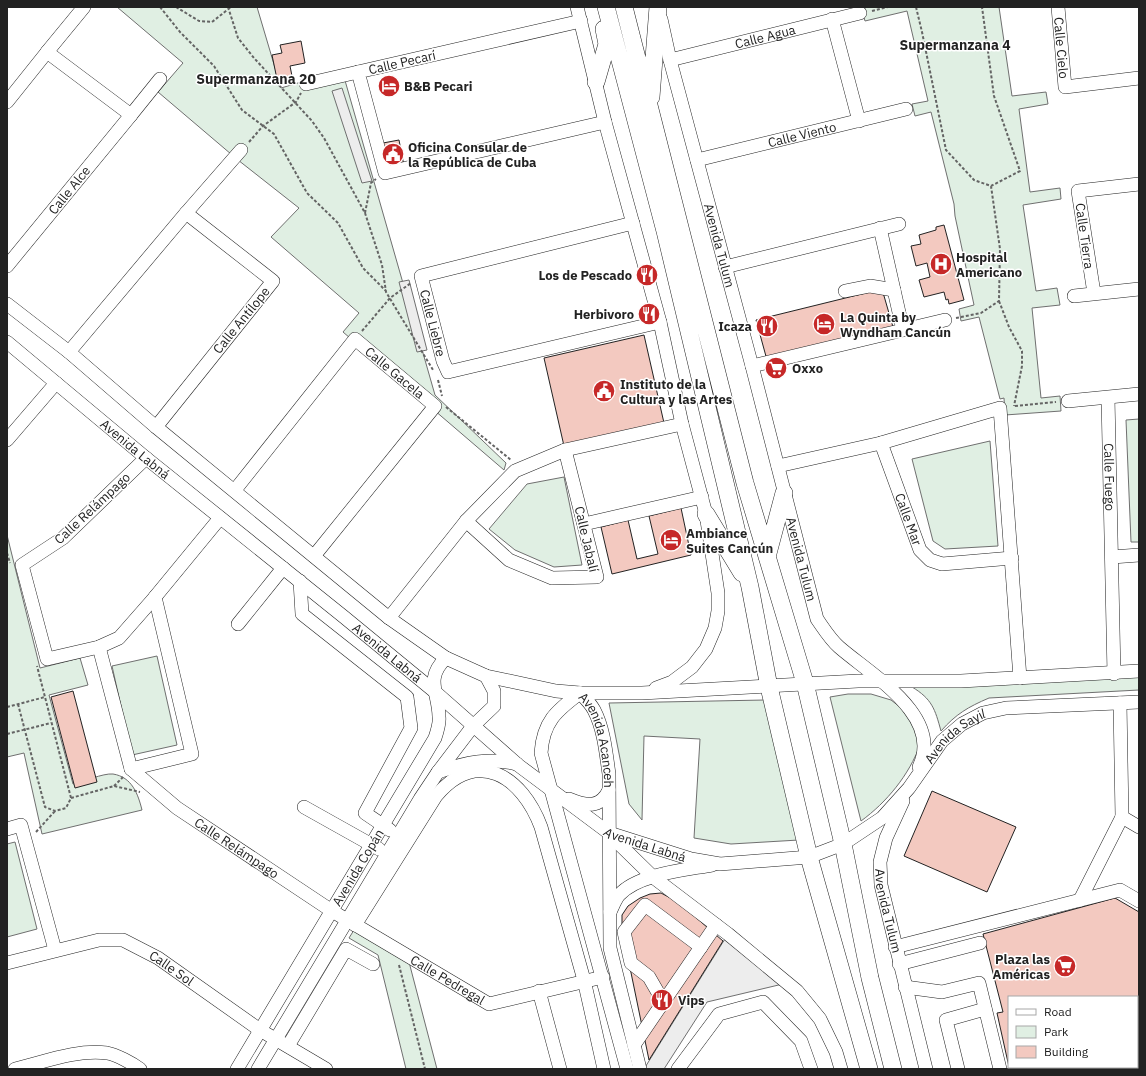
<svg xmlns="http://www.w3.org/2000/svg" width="1146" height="1076" viewBox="0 0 1146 1076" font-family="'IBM Plex Sans',sans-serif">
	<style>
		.green { fill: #e0efe3; stroke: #6f6f6f }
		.parking { fill: #ededed; stroke: #6f6f6f }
		.building { fill: #f3c9c0; stroke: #222 }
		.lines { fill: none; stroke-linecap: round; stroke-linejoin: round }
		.minor-casing { stroke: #222; stroke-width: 14 }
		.major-casing { stroke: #222; stroke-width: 18 }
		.path { stroke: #646464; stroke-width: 2; stroke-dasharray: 3 2; stroke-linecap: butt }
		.minor { stroke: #fff; stroke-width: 13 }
		.major { stroke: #fff; stroke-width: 17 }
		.labels { text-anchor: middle; stroke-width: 3; stroke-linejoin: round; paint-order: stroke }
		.street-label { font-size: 13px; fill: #222; stroke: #fff }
		.poi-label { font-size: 13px; font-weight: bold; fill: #222; stroke: #fff; text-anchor: start }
		.neighbourhood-label { font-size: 14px; font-weight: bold; fill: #222; stroke: #fff }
	</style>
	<rect width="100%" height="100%" fill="#fff"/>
	<path class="green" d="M117,7H257L281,88L342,70L435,395L506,463L504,470L343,332L359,313L271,237L299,208L238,160L158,92L183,63Z
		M861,7H999L1012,96L1046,92L1048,104L1019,109L1030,192L1060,188L1061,199L1023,205L1036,291L1057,288L1060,305L1032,308L1041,398L1060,396L1061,411L1005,415L1004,398L1000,399L979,317L961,321L959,309L974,305L955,216L954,204L931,112L915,116L912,104L928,101L907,11L865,21Z
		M1139,419V542H1131L1126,420Z
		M990,441L998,546L945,549L933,541L912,459Z
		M564,477L582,565L554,567L515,550L489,529L527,484Z
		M7,535L40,668L80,658L88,685L49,695L73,784C83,782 103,773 113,774C132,777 138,794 142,810L42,834L24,753L7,757Z
		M157,656L177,745L132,755L112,666Z
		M1139,676V690L989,698C968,707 956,714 941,731C935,709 932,699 912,687Z
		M848,694H871L891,700L909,714L920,745C909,775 887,802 861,821L830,697Z
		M765,700L799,840L731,844L694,838L700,739L644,736L642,820L629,804L609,703Z
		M15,842L37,929L7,937V844Z
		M354,930L409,962L437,1069H406L378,955L349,938Z"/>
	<path class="parking" d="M342,88L372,181L362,183L332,91Z
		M409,280L427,350L417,352L399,282Z
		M728,934L787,983L707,1002L664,1069H644Z"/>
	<path class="building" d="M301,41L305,63L290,66L293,81L278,84L272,55L282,53L280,45Z
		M399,140L404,166L388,169L383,143Z
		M944,225L964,300L949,304L948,299L946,300L944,292L924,297L919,280L930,277L927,263L916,266L911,246L921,244L919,235L936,230V227Z
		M882,289L893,327L767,360L756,320Z
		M644,335L664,423L564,446L544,358Z
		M681,508L691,555L612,574L601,527L628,520L637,559L658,554L649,516Z
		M73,691L97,782L75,788L51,697Z
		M932,791L1016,827L987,892L904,856Z
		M661,893L678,902L723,941L649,1060L622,929V915L628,906L640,898L650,894Z
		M1115,898L1139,912V1069H1010L1009,1067H1137V997H1009V1067L997,1013L1003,1012L983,934Z"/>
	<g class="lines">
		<g class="minor-casing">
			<g id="minor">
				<path d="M577,7L605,122L660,322L682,424L706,514L718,593V611L715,628L706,649L692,667L672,682L656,688"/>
				<path id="s1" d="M1058,7L1065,87L1139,78"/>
				<path id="s2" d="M661,19L670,60L752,366L817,619C824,629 830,639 839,647C871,675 944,716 919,767"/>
				<path d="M832,19L859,121"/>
				<path d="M581,21L358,72L385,173L605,122"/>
				<path d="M47,52L84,7"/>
				<path id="s3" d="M670,60L860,13"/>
				<path d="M306,84L358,72"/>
				<path d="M7,102L47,52L131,115L7,266"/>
				<path d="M131,115L160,79"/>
				<path id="s4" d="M697,160L906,109"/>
				<path d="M186,213L241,150"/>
				<path id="s5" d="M633,223L421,276L443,361L448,372L660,322"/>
				<path d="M880,228L903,330"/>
				<path d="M725,267L899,224"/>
				<path d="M845,291L870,286L894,290"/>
				<path d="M1094,293L1078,191L1139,184"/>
				<path d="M1074,296L1139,289"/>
				<path d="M7,304L69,352L156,427L389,618L446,658L486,676L556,691L580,693H642L858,681H961L1139,671"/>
				<path id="s6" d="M7,342L146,458L344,617L434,691L518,765L609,833L691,859L720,864L809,857L843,844L882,818L909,788L942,741L962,724L983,713L1006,708L1139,702"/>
				<path d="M69,352L186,213L273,281L156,427"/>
				<path d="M752,366L945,320"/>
				<path id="s7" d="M1108,398L1114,674"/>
				<path d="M1068,401L1139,394"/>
				<path d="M7,440L56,383"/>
				<path id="s8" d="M881,443L920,550L930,560L942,564L1012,558"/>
				<path d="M146,458L63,538L22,565L47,659L99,647L119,638L155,597L220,518"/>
				<path d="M778,466L881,443L1000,408L1020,678"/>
				<path id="s9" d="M235,490L355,339L435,406L314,556"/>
				<path d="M466,521L509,560L552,578L597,577L565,450"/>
				<path d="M584,524L702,497"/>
				<path d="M1112,557L1139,555"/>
				<path d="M300,581L302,614L407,697L411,728L365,813L390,830"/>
				<path d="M389,618L466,521L515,471L565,450L682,424"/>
				<path d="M238,624L283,568"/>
				<path d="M99,647L131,769L192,754L155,597"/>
				<path d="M580,693C556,711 543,722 541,753L627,1069"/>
				<path id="s10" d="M580,693C585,698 591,704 594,710C604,729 606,753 609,774L610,948L640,1069"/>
				<path d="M1120,703L1122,817L1139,827"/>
				<path id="s11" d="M131,769L177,808L332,911L489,1004L603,977"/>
				<path d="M438,772C464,763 490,757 517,764"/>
				<path d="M569,799C586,806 600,809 609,790"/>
				<path id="s12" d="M903,801L886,838L880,862L881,885L926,1069"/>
				<path d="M304,807L379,849"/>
				<path d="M7,829L21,825L55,950"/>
				<path d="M610,835L653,877L728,934L797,991L820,1019L836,1052L841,1069"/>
				<path d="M1080,900L1122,817"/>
				<path d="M610,912C613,906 615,900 619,895C638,874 685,870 712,865"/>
				<path d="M355,925L436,796C477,747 522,776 541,827L584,980L604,1069"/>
				<path d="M895,947L1120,890L1139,901"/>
				<path id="s13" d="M7,963L99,940H123L158,958L260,1030L326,1069"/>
				<path d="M899,964L980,943"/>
				<path d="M905,987L942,992L979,983L1000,1069"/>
				<path d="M539,991L560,1069"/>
				<path d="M664,1003L649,977L631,963L624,932L645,905L701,947"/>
				<path d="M634,1045L716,925"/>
				<path d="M288,1046L346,949L373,964"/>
				<path d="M15,1069C44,1062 77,1049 107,1053C117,1055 132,1063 140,1069"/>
				<path id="s14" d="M237,1069L435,738C437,732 440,723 439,717C439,693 424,679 446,658"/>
				<path d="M258,1069L420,799L438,772L473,726L494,706V691L486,676"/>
				<path d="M678,1069L719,1014L763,1002L801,1041L811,1069"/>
				<path d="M958,1069L946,1020L985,1009"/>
			</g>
		</g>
		<g class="major-casing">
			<path id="major" d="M606,7L665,231L750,587L769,687L809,857L869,1069
				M624,7L745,483L805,683L843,844L870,978L893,1069
				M596,82L607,44L604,29
				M651,97L658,7
				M706,514L742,573
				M767,557L784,493"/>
		</g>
		<path class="path" d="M160,7L180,32L214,66L242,110L274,134L307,193L338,223L363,268L386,291
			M176,7L199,21L212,22L231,7
			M228,7L238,38L254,58L312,121L324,138L365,213L382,265L386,292L433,370
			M916,7L922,32L946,150L974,180L991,186L1020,171L994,96L982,7
			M872,11L888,7
			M249,142L263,126L296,102L301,93
			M365,213L371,183L376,179
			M999,301L1009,327L1022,351V366L1014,406
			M956,318L981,313L999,301L1000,249L991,186
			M362,331L390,298L411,283
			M438,380L442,396
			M1015,406L1056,402
			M446,407L511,460
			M7,553L10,563
			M18,704L45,807L55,811L66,808L71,798L37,666
			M7,707L45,697
			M7,734L51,723
			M114,786L123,777
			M71,798L114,786L140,792
			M36,832L55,811
			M399,965L425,1069"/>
		<use href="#minor" class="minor"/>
		<use href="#major" class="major"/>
	</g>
	<defs>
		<g id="hotel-disc" transform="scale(1.15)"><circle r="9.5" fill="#c62828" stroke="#fff"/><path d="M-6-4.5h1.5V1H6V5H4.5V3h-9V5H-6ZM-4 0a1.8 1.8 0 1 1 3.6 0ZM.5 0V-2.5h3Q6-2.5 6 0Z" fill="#fff"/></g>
		<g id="civic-disc" transform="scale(1.15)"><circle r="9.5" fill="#c62828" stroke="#fff"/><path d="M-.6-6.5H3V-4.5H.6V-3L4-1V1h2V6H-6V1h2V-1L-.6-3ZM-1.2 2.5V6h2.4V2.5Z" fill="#fff"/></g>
		<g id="hospital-disc" transform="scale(1.15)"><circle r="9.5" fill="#c62828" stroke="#fff"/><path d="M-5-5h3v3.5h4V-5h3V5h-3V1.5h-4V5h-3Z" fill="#fff"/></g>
		<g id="restaurant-disc" transform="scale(1.15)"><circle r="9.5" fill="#c62828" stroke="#fff"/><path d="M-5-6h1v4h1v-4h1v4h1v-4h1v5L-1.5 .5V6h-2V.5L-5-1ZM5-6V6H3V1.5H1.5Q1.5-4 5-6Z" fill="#fff"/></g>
		<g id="supermarket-disc" transform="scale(1.15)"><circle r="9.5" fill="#c62828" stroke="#fff"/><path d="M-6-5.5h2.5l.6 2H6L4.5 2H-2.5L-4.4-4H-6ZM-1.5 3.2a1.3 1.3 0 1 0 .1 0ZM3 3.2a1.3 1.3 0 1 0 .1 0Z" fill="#fff"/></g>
	</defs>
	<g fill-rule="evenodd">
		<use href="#hotel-disc" x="389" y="86"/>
		<use href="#civic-disc" x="393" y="154"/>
		<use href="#hospital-disc" x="941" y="264"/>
		<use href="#restaurant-disc" x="647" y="275"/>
		<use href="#restaurant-disc" x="649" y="314"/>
		<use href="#hotel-disc" x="824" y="324"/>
		<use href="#restaurant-disc" x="767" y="326"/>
		<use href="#supermarket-disc" x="776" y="368"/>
		<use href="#civic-disc" x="604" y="391"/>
		<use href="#hotel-disc" x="671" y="540"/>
		<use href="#supermarket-disc" x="1065" y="966"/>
		<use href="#restaurant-disc" x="662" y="1000"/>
	</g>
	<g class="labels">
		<g class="street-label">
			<text dy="5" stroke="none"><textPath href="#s3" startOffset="98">Calle Agua</textPath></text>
			<text dy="5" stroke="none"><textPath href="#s1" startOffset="41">Calle Cielo</textPath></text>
			<text transform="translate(402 62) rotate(-13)" y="5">Calle Pecarí</text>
			<text dy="5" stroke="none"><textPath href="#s4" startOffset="108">Calle Viento</textPath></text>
			<text transform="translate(69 190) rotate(-51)" y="5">Calle Alce</text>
			<text transform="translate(1085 236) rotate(82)" y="5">Calle Tierra</text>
			<text dy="5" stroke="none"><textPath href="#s2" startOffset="234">Avenida Tulum</textPath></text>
			<text transform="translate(241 320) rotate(-51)" y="5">Calle Antílope</text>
			<text dy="5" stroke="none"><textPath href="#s5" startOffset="267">Calle Liebre</textPath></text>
			<text dy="5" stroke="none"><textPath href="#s9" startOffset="245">Calle Gacela</textPath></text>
			<text dy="5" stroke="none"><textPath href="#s6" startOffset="167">Avenida Labná</textPath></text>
			<text dy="5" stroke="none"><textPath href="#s7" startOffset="79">Calle Fuego</textPath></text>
			<text transform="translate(92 508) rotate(-43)" y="5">Calle Relámpago</text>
			<text dy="5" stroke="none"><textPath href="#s8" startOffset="81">Calle Mar</textPath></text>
			<text transform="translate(587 539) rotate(77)" y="5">Calle Jabalí</text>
			<text dy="5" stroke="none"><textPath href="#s2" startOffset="558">Avenida Tulum</textPath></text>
			<text dy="5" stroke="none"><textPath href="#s6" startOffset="491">Avenida Labná</textPath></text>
			<text dy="5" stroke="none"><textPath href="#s6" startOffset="1176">Avenida Sayil</textPath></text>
			<text dy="5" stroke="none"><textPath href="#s10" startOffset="52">Avenida Acanceh</textPath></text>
			<text dy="5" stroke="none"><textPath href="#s6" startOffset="815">Avenida Labná</textPath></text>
			<text dy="5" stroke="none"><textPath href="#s11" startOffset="132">Calle Relámpago</textPath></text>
			<text dy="5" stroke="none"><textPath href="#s14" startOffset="235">Avenida Copán</textPath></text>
			<text dy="5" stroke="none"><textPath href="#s12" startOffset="115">Avenida Tulum</textPath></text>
			<text dy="5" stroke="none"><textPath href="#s13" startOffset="175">Calle Sol</textPath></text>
			<text dy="5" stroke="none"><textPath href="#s11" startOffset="381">Calle Pedregal</textPath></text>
		</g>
		<g class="poi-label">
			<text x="404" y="91">B&amp;B Pecari</text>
			<text x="408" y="152">Oficina Consular de<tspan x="408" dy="15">la República de Cuba</tspan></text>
			<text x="956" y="262">Hospital<tspan x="956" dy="15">Americano</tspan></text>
			<text x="632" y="280" text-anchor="end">Los de Pescado</text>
			<text x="634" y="319" text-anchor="end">Herbivoro</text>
			<text x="840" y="322">La Quinta by<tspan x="840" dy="15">Wyndham Cancún</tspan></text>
			<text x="752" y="331" text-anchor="end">Icaza</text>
			<text x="792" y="373">Oxxo</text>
			<text x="620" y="389">Instituto de la<tspan x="620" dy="15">Cultura y las Artes</tspan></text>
			<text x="686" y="538">Ambiance<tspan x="686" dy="15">Suites Cancún</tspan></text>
			<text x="1050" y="964" text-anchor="end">Plaza las<tspan x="1050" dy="15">Américas</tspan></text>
			<text x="678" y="1005">Vips</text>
		</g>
		<g class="neighbourhood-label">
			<text x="955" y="50">Supermanzana 4</text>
			<text x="256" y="84">Supermanzana 20</text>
		</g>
	</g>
	<rect width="1146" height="1076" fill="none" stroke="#222222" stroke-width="16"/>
	<rect x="1008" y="996" width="130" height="72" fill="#ffffff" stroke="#a7a7a7"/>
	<rect x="1016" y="1009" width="20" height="6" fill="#ffffff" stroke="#a7a7a7"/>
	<text x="1044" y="1016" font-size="12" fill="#222222">Road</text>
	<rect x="1016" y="1026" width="20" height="12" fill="#e0efe3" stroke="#a7a7a7"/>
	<text x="1044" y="1036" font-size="12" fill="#222222">Park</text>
	<rect x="1016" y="1046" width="20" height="12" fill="#f3c9c0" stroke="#a7a7a7"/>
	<text x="1044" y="1056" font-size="12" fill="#222222">Building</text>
</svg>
